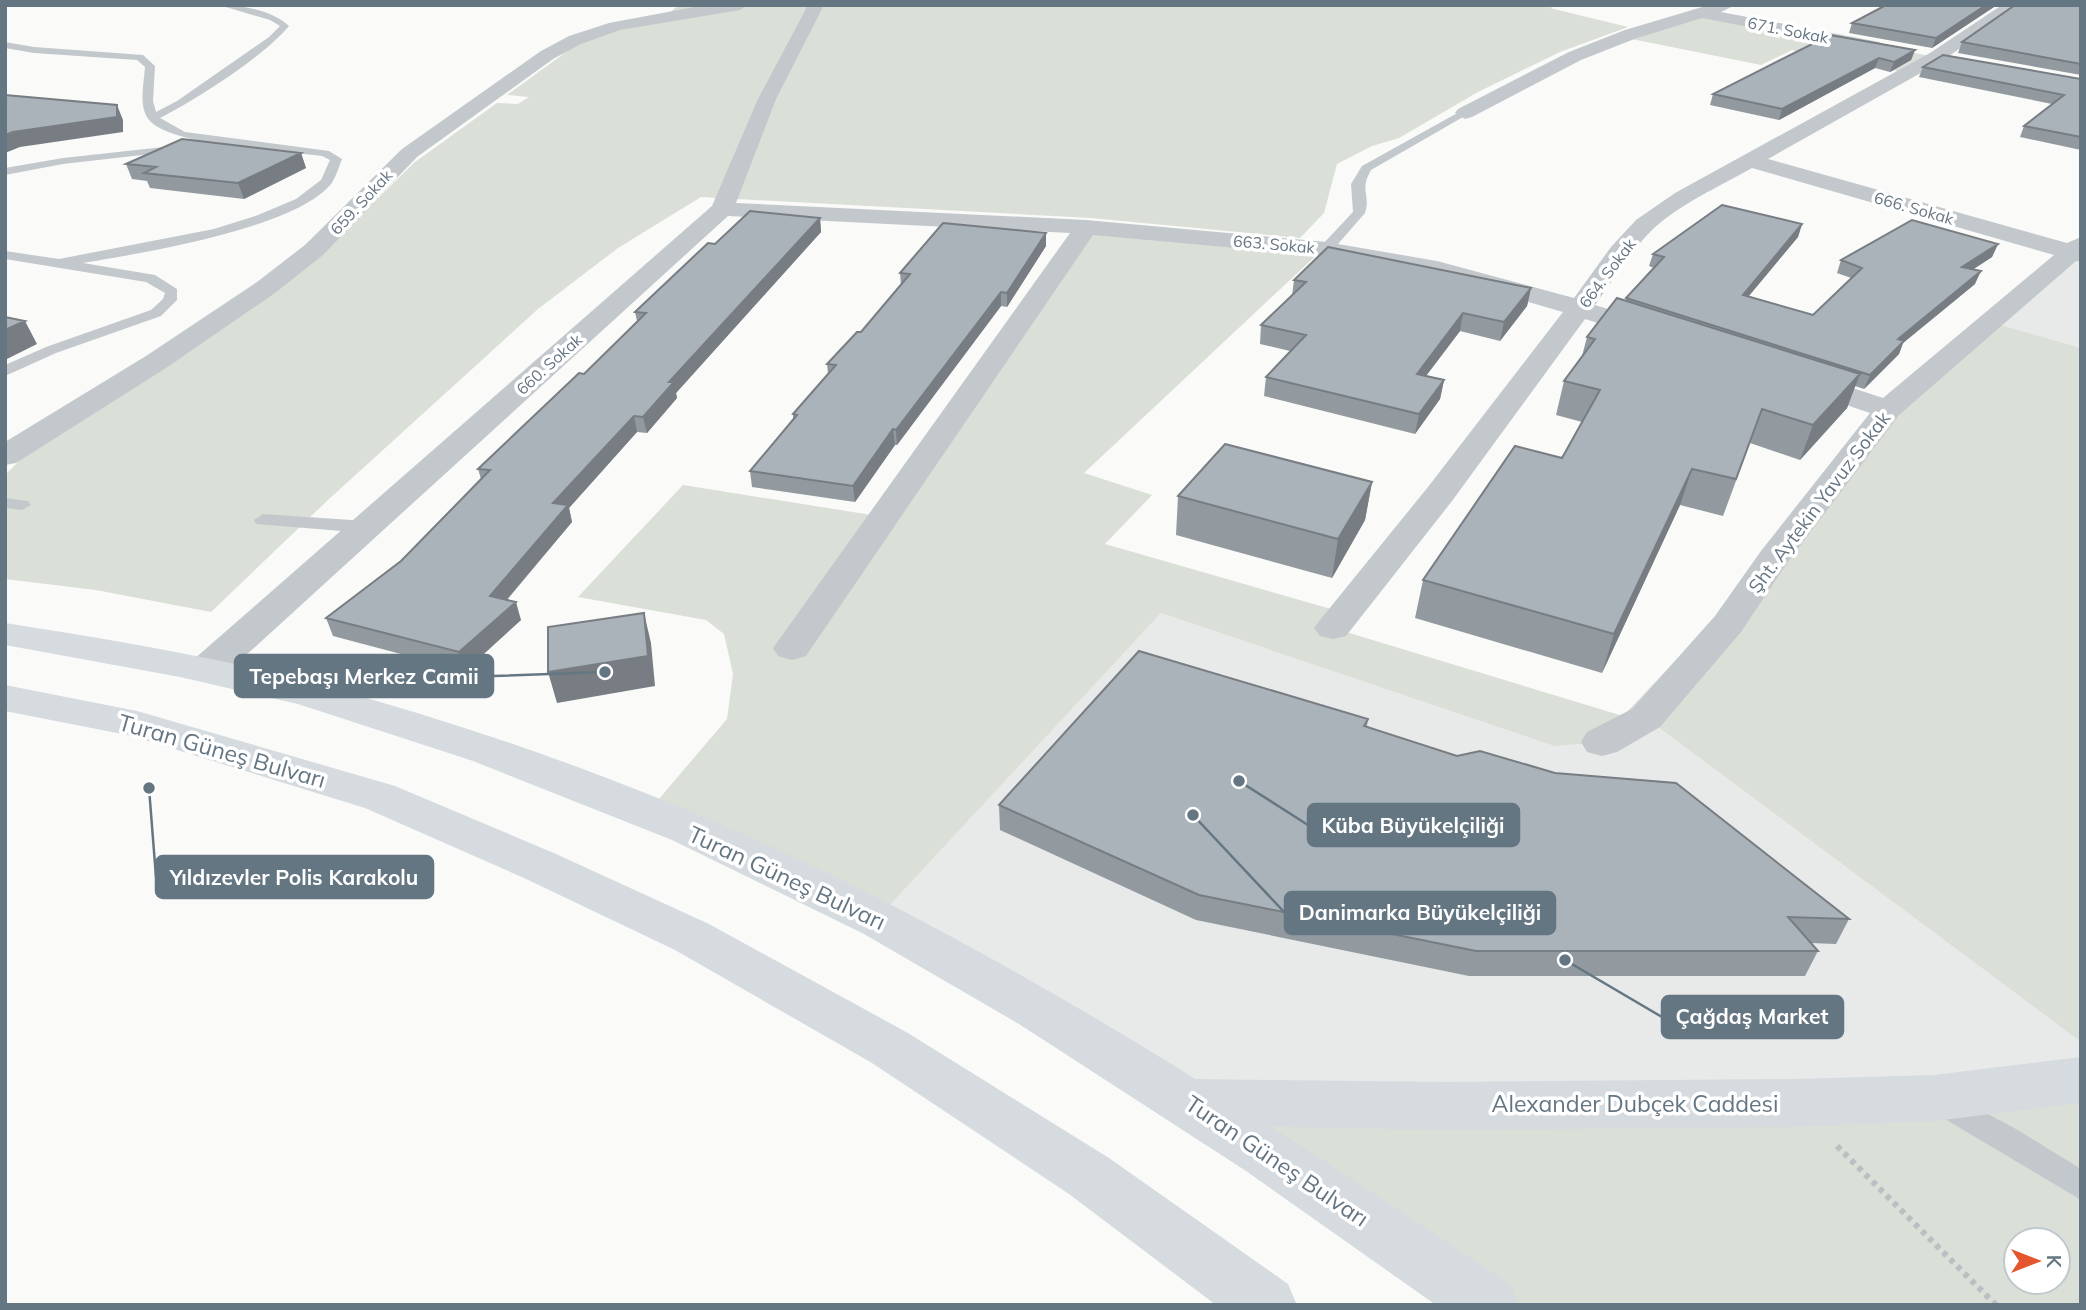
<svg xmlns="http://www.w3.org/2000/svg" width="2086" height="1310" viewBox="0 0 2086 1310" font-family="Mulish,sans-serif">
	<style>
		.built { fill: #e8e9e9 }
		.green { fill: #dadfd7; fill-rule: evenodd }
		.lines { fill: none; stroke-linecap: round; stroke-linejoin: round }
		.path { stroke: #bbbfc2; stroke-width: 6; stroke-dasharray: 5 5; stroke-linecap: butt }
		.lane { fill: #c3c8cc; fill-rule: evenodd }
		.street { fill: #c3c8cc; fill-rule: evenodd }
		.secondary { fill: #d6dbdf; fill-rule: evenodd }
		.primary { fill: #d6dbdf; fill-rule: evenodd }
		.wall { fill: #929a9f }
		.shaded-wall { fill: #777d82 }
		.building { fill: #aab3b9; stroke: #777d82; stroke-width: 2 }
		.labels { text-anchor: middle; stroke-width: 7; stroke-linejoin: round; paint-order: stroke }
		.far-street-label { font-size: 16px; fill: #657683; stroke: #fff }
		.street-label { font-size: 19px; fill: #657683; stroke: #fff }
		.near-street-label { font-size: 23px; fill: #657683; stroke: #fff }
		.leader { fill: none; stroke: #657683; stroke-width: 2.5 }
		.callout-dot { fill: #657683; stroke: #fff; stroke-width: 2.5 }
		.callout { fill: #657683; stroke: #657683; stroke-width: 2.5 }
		.callout-label { font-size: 21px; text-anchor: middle; font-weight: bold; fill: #fff }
	</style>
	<rect width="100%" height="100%" fill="#fafaf8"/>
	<path class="built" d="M2081,255V348L1991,322Z
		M1161,613L1554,746L1646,718L2081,1042V1080L1189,1102L877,919Z"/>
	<path class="green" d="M679,5H1560L1550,8L1628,27L1560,52L1478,92L1399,138L1372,146L1337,164L1324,213L1300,238L1091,218L701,197L618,248L538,309L329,499L211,612L96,590L5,579V475L31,449L331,244L415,162L497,103L518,104L529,97L507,95L584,39L662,19Z
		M1702,13L1936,57L1907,73L1792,50L1761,65L1622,37Z
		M1086,227L1323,249L1084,473L1152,495L1105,544L1345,613L1333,628L1623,716L1773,558L1888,409L1991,322L2081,348V1042L1646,718L1602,742L1554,746L1161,613L877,919L647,813L727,719L733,674L724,634L706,620L578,597L683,485L884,517Z
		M2081,1080V1305H1488L1189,1102ZM2016,1240H2058V1282H2016Z"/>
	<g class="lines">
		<path class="path" d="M1837,1146L1996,1305"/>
		<path class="lane" d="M219,5C242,5 272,10 289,26C263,57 197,99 160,118L185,132L329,151L342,159C339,167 336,177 331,184C294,229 141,253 83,263L155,275L177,289V300L161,316L56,353L5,376V365L46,347L151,310L163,299L165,293L146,282L5,259V251L59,259L214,229L258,215L296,199L321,180L330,160L322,156C285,151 171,146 149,120C138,106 144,83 145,67L137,60L34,53L5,48V42L34,47L143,55L155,66L153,101L156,112L177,101L269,37L280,26L270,20Z
			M1461,111L1470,113L1371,170C1359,191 1371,195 1365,213L1331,252H1321V246L1353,212L1351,184L1362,166Z
			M182,145L188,148L186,150L63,164L5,175V168L63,158Z
			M5,498L28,501L31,505L22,510L5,508Z
			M263,514L366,521L375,527L366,533L256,524L254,520Z
			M1945,1091L2016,1129L2081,1169V1200L1935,1113L1930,1104L1935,1095Z"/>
		<path class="street" d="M705,5H748L740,10L620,30L581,44L553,59L417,157L323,255L275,293L166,368L16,463L5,465V442L146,356L257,282L305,245L402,149L541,51L569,36L609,23Z
			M808,5H824L776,99L736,203L1086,220L1326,242L1437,261L1574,298L1611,247L1636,220L1675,193L1930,53L2002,5H2021L1942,61L1768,159L2067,243L2081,237V262L2076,261L1899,415L1787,563L1741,632L1660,727L1617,752L1602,756L1587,752L1581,742L1587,732L1632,709L1715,616L1761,551L1870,413L1793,387L1789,381L1793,375L1803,372L1813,375L1883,398L2054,255L1752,168C1719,187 1679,204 1651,231C1629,253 1613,280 1595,305L1663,326L1667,332L1663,338L1653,340L1585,319L1452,501L1346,636L1333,639L1320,636L1314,628L1320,620L1428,487L1563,312L1436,275L1326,256L1093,235L806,656L792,660L778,656L773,648L1070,233L728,216L221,678L207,681L193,678L188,669L193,660L712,206L758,99Z
			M1709,5H1735L1721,12L1879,42L1888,47L1879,52L1702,18L1637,38L1581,60L1472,117L1465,119L1455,113L1458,109L1569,52L1625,30Z"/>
		<path class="secondary" d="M2081,1057V1103L1934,1121L1794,1127L1446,1130L1189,1125L1170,1119L1162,1102L1170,1085L1189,1079L1446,1082L1794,1079L1934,1075Z"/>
		<path class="primary" d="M5,623C112,640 220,657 324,686C522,740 717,814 899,909C1111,1019 1311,1150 1510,1284L1519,1305H1436L1246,1171L1019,1024L864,934L672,840L473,761L298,704L180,677L5,645Z
			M5,685L137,711L395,786L556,854L709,924L908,1033L1109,1158L1288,1284L1297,1305H1216L1069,1194L872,1063L675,950L524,878L365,808L132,736L5,711Z"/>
	</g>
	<path class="wall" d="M1886,5H1997L1932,48L1849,33L1852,23Z
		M2081,5V75L1958,53L1962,42Z
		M1915,50L1911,60L1890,72L1875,68L1779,120L1710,105L1713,94Z
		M1923,67L2081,79V150L2020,137L2024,126L2052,104L1919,77Z
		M301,153L306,168L244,199L150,188L147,181L132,179L126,164Z
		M820,218L821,232L676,393L677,398L647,433L637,432L569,508L572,522L507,600L521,620L465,671L333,636L326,618L401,561L481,479L478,469L584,374L637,321L635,312L715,244Z
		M1802,224L1798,237L1748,296L1813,315L1851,278L1837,273L1841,260L1998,244L1992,257L1973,269L1975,284L1903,343L1899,354L1864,389L1855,386L1847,408L1800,460L1750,443L1723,516L1680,505L1602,673L1415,618L1423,580L1562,458L1582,422L1556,415L1564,381L1582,356L1587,337L1626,300V298L1654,268L1649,266L1653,254Z
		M1046,233V246L1007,307L1001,306L897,445H895L855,502L752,487L750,471L793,419V414L828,374L827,364L861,332L901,285L900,273Z
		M1294,280L1531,288L1527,306L1500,341L1460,331L1426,376L1444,380L1440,399L1415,434L1264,396L1266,377L1290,351L1260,344L1261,325L1292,296Z
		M1372,482L1365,520L1332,578L1176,535L1178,496Z
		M1368,719L1367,726L1849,919L1836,944L1811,943L1818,951L1805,976H1469L1196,920L1000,830L999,805Z"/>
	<path class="shaded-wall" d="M1986,5H1997L1932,48L1936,38Z
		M1915,50L1911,60L1890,72L1894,62Z
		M1879,58L1875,68L1779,120L1782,109Z
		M117,105L123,120V132L20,147L5,153V135Z
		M301,153L306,168L244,199L238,183Z
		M820,218L821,232L676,393L677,398L647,433L643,417L669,382Z
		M1802,224L1798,237L1739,308L1743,295Z
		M1046,233V246L1007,307V293Z
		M1998,244L1992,257L1957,280L1962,267Z
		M1981,271L1975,284L1903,343L1899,354L1864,389L1870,375L1898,339Z
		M1531,288L1527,306L1500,341L1504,322Z
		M1001,292V306L897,445L896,430Z
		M1463,313L1460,331L1413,393L1417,374Z
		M25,321L37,344L5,360V330Z
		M1860,374L1847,408L1800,460L1813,425Z
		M1444,380L1440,399L1415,434L1419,414Z
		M634,416L637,432L569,508L572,522L495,613L490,596L553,503Z
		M893,429L895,445L855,502L853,486Z
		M1692,469L1680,505L1602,673L1614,634Z
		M1372,482L1365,520L1332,578L1338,539Z
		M516,602L521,620L465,671L459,652Z
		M644,613L651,643L655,686L557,703L548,672Z"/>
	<path class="building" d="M1886,5H1986L1936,38L1852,23Z
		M2015,5H2081V64L1962,42Z
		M1830,35L1915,50L1894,62L1879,58L1782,109L1713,94Z
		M1943,55L2081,79V137L2024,126L2064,95L1923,67Z
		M5,95L117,105V117L13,132L5,135Z
		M182,139L301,153L238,183L144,173L156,167L126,164Z
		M1722,205L1802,224L1743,295L1813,315L1862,268L1841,260L1912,220L1998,244L1962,267L1981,271L1898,339L1904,341L1870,375L1626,298L1664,257L1653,254Z
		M750,211L820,218L669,382H674L643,417L634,416L553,503L568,505L490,596L516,602L459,652L326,618L401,561L490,470L478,469L579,373L584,374L646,313L635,312L708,243L715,244Z
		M943,223L1046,233L1007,293L1001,292L896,430L893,429L853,486L750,471L797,415L793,414L836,365L827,364L857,332H861L910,274L900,273Z
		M1328,247L1531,288L1504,322L1463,313L1417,374L1444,380L1419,414L1266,377L1306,335L1261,325L1306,282L1294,280Z
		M1617,298L1860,374L1813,425L1762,409L1736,479L1692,469L1614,634L1423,580L1515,446L1562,458L1600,390L1564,381L1595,339L1587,337Z
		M5,317L25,321L5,330Z
		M1225,444L1372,482L1338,539L1178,496Z
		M644,613L648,656L548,672V627Z
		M1139,651L1368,719L1364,726L1457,756L1480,751L1555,773L1676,783L1849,919L1788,917L1818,951H1476L1199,895L999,805Z"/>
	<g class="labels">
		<g class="far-street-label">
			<text transform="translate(1788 30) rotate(11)" y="6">671. Sokak</text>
			<text transform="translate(361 202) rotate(-47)" y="6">659. Sokak</text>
			<text transform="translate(1914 208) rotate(16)" y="6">666. Sokak</text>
			<text transform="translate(1274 244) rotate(5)" y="6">663. Sokak</text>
			<text transform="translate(1607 273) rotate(-53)" y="6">664. Sokak</text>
			<text transform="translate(549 364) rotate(-42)" y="6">660. Sokak</text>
		</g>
		<g class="street-label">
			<text transform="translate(1819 502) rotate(-53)" y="7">Şht. Aytekin Yavuz Sokak</text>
		</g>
		<g class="near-street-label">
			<text transform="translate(222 751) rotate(16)" y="8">Turan Güneş Bulvarı</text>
			<text transform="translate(787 878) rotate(25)" y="8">Turan Güneş Bulvarı</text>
			<text x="1635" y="1112">Alexander Dubçek Caddesi</text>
			<text transform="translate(1277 1161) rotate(34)" y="8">Turan Güneş Bulvarı</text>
		</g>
	</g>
	<path class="leader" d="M605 672L493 676M1239 781L1308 825M149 788L156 877M1193 815L1285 913M1565 960L1662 1017"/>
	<g class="callout-dot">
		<circle cx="605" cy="672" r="7"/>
		<circle cx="1239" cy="781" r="7"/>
		<circle cx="149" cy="788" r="7"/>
		<circle cx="1193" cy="815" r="7"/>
		<circle cx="1565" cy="960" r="7"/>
	</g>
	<g class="callout">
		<rect x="235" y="655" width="258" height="42" rx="7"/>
		<rect x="1308" y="804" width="211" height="42" rx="7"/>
		<rect x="156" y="856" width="277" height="42" rx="7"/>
		<rect x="1285" y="892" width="270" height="42" rx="7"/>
		<rect x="1662" y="996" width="181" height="42" rx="7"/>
	</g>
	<g class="callout-label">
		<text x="364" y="684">Tepebaşı Merkez Camii</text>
		<text x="1413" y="833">Küba Büyükelçiliği</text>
		<text x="294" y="885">Yıldızevler Polis Karakolu</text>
		<text x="1420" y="920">Danimarka Büyükelçiliği</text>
		<text x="1752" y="1024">Çağdaş Market</text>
	</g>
	<rect width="2086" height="1310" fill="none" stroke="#657683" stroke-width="14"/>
	<g transform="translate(2037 1261) rotate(90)"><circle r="33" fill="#ffffff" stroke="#c1c8cd" stroke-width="2"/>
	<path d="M0-5L12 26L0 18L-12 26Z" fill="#e4572e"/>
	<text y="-10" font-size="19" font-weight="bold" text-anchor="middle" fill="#657683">K</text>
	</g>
</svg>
